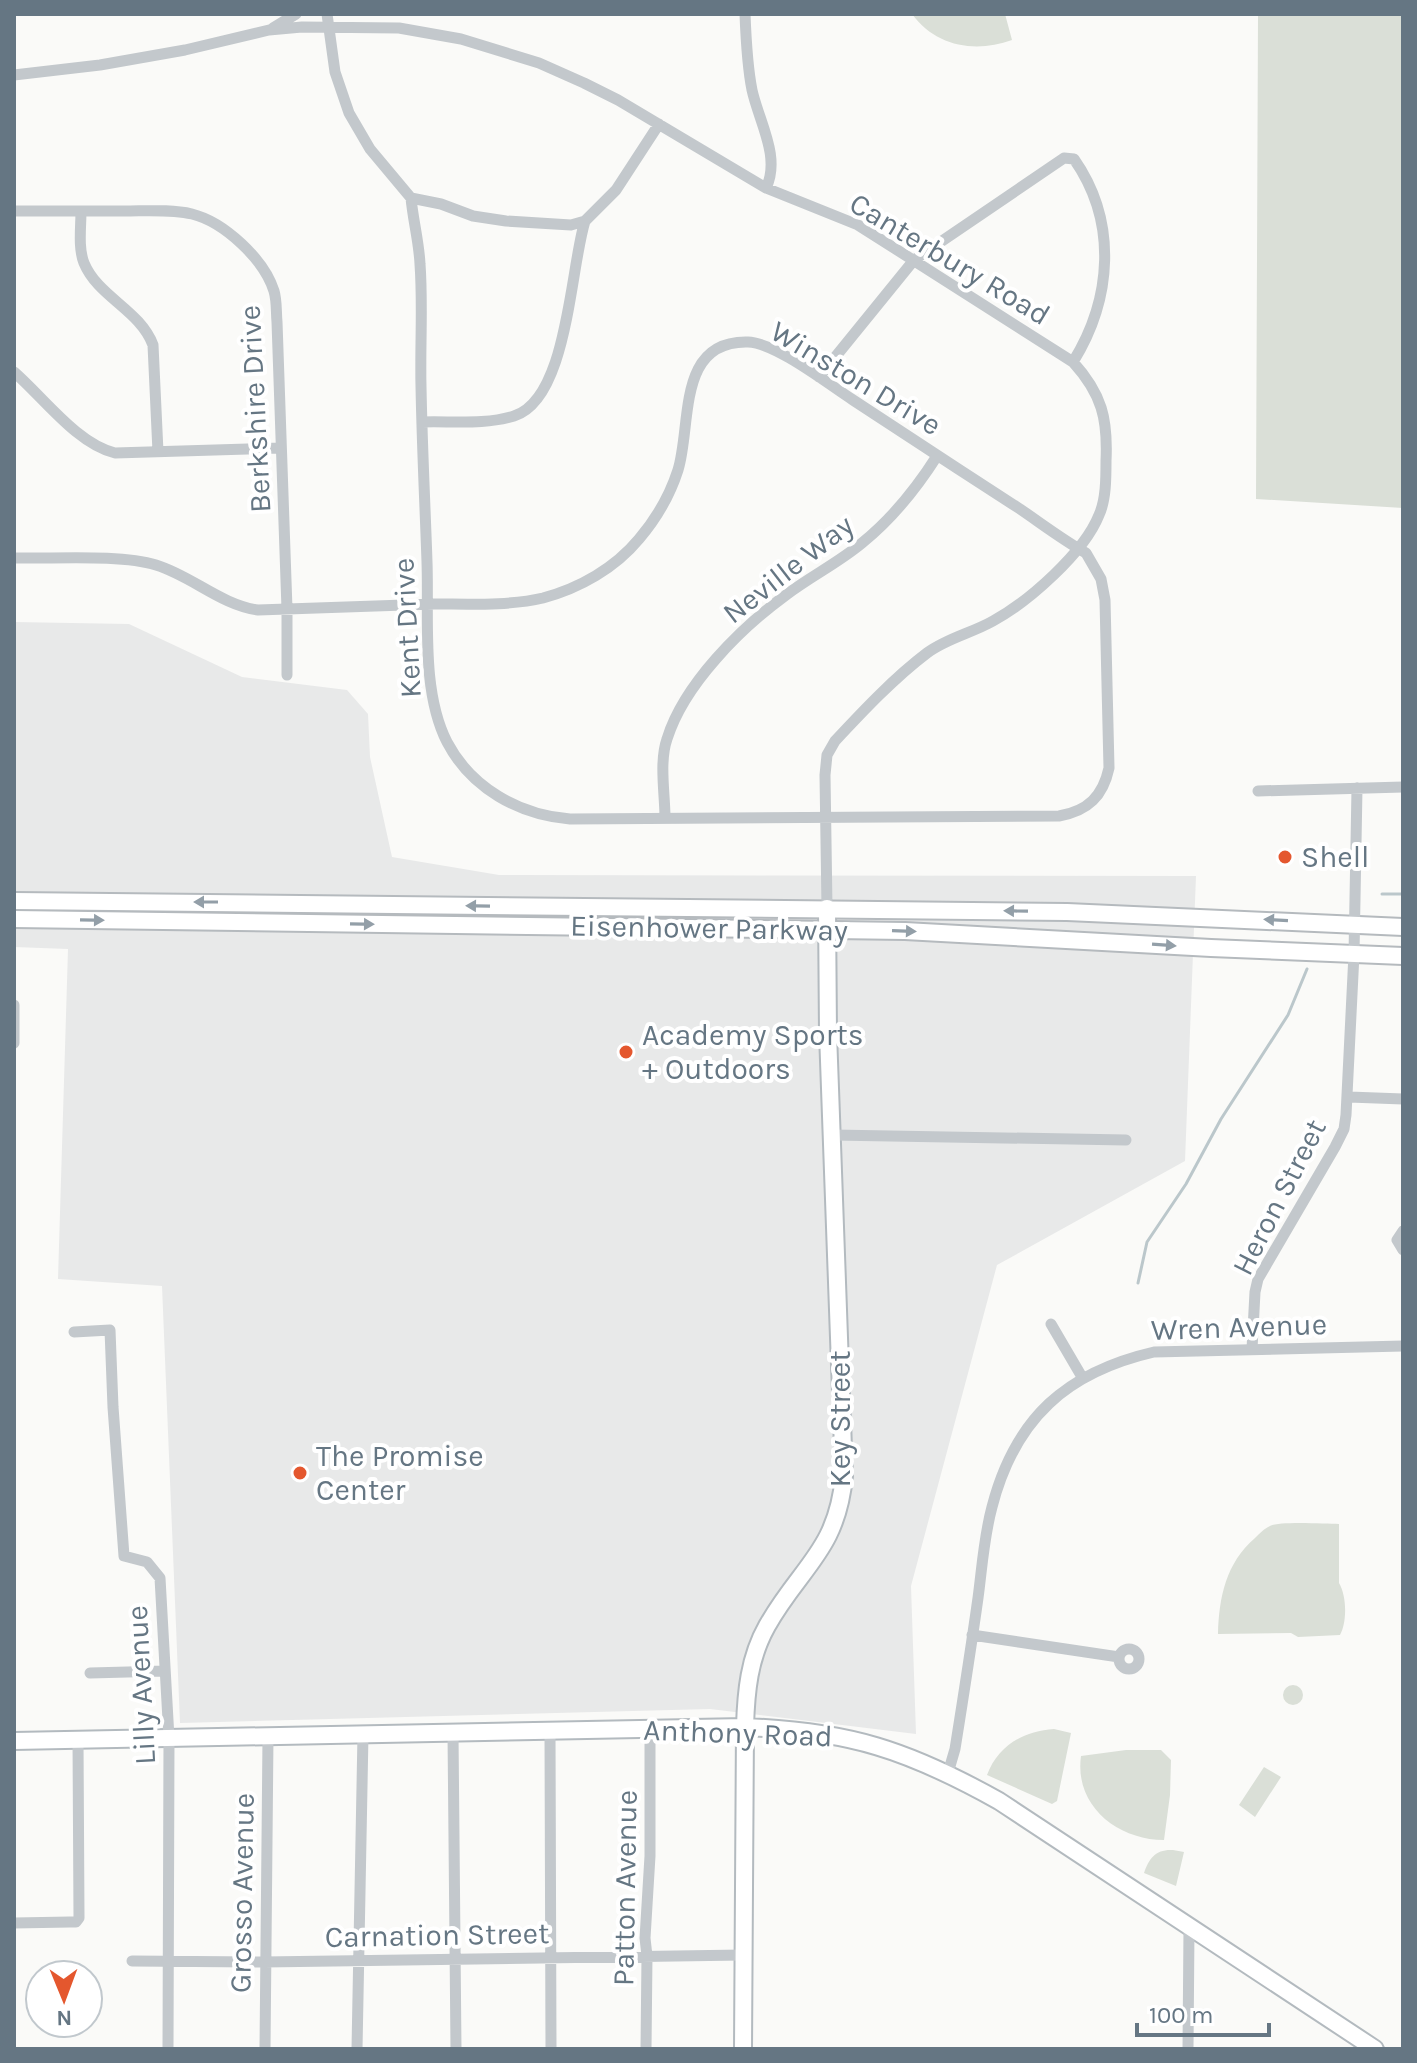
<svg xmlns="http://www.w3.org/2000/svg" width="1417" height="2063" viewBox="0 0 1417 2063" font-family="Karla,sans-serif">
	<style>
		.built { fill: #e8e9e9 }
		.green { fill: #dadfd7 }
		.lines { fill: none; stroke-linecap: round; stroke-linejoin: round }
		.stream { stroke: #bbc7cb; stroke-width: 3 }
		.secondary-casing { stroke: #b3babf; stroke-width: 20 }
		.primary-casing { stroke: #b5babe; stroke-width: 20 }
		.street { stroke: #c3c8cc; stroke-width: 11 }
		.secondary { stroke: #fff; stroke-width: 16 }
		.primary { stroke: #fff; stroke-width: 16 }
		.oneway { fill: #939fa8 }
		.poi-dot { fill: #e4572e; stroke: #fff; stroke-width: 3 }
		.labels { text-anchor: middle; stroke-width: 8; stroke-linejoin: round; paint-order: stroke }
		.street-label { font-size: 30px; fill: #657683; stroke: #fff }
		.poi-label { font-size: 30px; fill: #657683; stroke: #fff; text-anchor: start }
	</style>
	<rect width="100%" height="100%" fill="#fafaf8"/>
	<path class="built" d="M14,622L129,624L242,677L347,690L368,714L370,757L392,857L499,875L1196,876L1185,1161L997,1265L911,1586L916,1734L710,1709L180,1723L162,1286L58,1279L68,949L14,947Z"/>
	<path class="green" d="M912,14H1005L1012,40C976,53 936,47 912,14Z
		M1258,14H1403V508L1256,499Z
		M1339,1524V1583C1347,1596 1347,1623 1340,1635L1298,1637L1291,1633L1218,1634C1219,1597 1226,1563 1255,1538C1259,1534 1265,1528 1270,1526C1281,1521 1325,1524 1339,1524Z
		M1283 1695a10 10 0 1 1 20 0a10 10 0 1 1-20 0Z
		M1054,1729L1071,1733L1057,1801L1052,1804L987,1775C998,1746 1023,1731 1054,1729Z
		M1126,1750H1161L1171,1760L1170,1795L1164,1840C1118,1840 1074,1806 1081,1756Z
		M1264,1767L1281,1777L1255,1817L1239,1805Z
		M1173,1850L1184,1852L1176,1886L1144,1873C1149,1858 1156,1849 1173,1850Z"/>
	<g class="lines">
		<path class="stream" d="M1382,894H1403
			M1138,1283L1147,1242L1186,1184L1221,1119L1288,1015L1307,969"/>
		<g class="secondary-casing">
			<path id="secondary" d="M14,1741L745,1727C849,1731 908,1750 999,1801L1375,2049
				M743,2049L745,1727C746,1692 749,1658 767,1626C800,1567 837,1551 844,1476L828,1033L827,908"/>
		</g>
		<g class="primary-casing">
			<path id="primary" d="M14,901L1067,912L1403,927
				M14,919L905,931L1211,948L1403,956"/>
		</g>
		<path class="street" d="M327,14L335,72L349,113L370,149L411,198L441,204L473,216L506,221L571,225L585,221L616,190L659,124
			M745,14C746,40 747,65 752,90C759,122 781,157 766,188
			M273,28L296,14
			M14,75L100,65L185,50L269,30L302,27L399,28L461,39L539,63L584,83L618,100L766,188L858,225L1073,362C1102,394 1108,419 1106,461C1106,478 1106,500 1099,515C1084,553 1028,602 993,621C972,633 947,638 927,653C894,678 863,711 835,741L827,755L825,775L827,908
			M14,211C51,211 88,211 124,211C146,211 171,209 192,214C224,222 264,259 274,291C277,301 276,312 277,322L287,609V675
			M81,211C81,227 78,248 84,263C98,297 140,310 153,345L158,452
			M14,372C43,397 77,444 115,453L281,448
			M819,377L914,260L1064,158L1074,159C1118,222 1112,299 1073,362
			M422,422C451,421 486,425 514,416C568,399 570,269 585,221
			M14,558C53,559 121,554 156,565C192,576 221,605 258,610C317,608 375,606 434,604C469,604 509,606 543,598C580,588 615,568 639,539C656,519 670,495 678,470C692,425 676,340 748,342C776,343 828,384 853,400C909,437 964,473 1020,509C1042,524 1063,540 1086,553L1101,579L1105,600L1109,768C1103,796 1088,811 1059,816L570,819C519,815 471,788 447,742C421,691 429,618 427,562C425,503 422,445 421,386C420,346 423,305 420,264C419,242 413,220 411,198
			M1258,791L1403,787
			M665,818C665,794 659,762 667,739C684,684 741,628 786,595C811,576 838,563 862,543C893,518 916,489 937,456
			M14,1005V1043
			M1349,1097L1403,1099
			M833,1135L1126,1140
			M1403,1231L1397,1240L1403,1250
			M1051,1324L1082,1377
			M74,1332L110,1330L113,1407L124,1556L147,1562L160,1578L169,1738L168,2049
			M1252,1349L1255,1292L1258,1279L1335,1147L1344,1129L1346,1115L1354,954L1357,788
			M972,1635L1119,1657
			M1119 1659a10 10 0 1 1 20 0a10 10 0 1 1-20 0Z
			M90,1673L165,1671
			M550,1731L551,2049
			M453,1733L456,2049
			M948,1773L955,1749C963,1699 971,1648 978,1598C982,1568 984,1536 992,1507C1015,1418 1067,1372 1154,1352L1403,1346
			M14,1923L70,1922H76L79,1918L78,1739
			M132,1961L264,1962L743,1955
			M265,2049L268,1737
			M357,2049L363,1734
			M646,2049L647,1956L645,1938L650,1856V1728
			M1188,2049L1189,1929"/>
		<use href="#secondary" class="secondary"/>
		<use href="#primary" class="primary"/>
	</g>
	<defs><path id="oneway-solid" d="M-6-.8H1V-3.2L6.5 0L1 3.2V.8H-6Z" transform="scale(2)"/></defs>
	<g class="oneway">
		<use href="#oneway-solid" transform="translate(206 902) rotate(180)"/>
		<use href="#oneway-solid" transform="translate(478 906) rotate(-179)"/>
		<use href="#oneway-solid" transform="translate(1016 911) rotate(-179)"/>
		<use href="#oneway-solid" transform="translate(92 920) rotate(1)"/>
		<use href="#oneway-solid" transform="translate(1276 920) rotate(-177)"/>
		<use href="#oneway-solid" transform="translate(362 924) rotate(1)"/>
		<use href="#oneway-solid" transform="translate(904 931) rotate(2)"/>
		<use href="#oneway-solid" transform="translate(1164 945) rotate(4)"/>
	</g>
	<g class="poi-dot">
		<circle cx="1285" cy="857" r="8"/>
		<circle cx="626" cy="1052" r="8"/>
		<circle cx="300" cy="1473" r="8"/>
	</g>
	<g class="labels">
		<g class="street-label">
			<text transform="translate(950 259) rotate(31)" y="10">Canterbury Road</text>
			<text transform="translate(856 378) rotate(31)" y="10">Winston Drive</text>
			<text transform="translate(255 409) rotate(-93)" y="10">Berkshire Drive</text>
			<text transform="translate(788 569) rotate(-38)" y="10">Neville Way</text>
			<text transform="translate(407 628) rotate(-93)" y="10">Kent Drive</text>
			<text transform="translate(709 928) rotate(1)" y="10">Eisenhower Parkway</text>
			<text transform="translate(1279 1197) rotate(-63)" y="10">Heron Street</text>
			<text transform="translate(1239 1327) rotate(-2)" y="10">Wren Avenue</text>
			<text transform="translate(840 1419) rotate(-90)" y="10">Key Street</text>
			<text transform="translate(141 1685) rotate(-93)" y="10">Lilly Avenue</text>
			<text transform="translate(738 1733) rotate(2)" y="10">Anthony Road</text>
			<text transform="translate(625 1888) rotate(-89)" y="10">Patton Avenue</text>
			<text transform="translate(242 1893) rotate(-89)" y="10">Grosso Avenue</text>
			<text transform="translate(437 1935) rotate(-1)" y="10">Carnation Street</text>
		</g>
		<g class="poi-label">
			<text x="1301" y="867">Shell</text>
			<text x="642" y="1045">Academy Sports<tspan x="642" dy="34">+ Outdoors</tspan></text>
			<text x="316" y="1466">The Promise<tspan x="316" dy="34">Center</tspan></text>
		</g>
	</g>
	<rect width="1417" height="2063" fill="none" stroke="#657683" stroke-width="32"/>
	<g transform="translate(64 1999) rotate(179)"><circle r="38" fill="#ffffff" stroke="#c1c8cd" stroke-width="2"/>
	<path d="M0-6L14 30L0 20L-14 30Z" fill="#e4572e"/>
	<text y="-12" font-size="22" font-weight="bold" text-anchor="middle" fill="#657683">N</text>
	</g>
	<path d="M1137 2023v12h132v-12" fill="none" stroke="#657683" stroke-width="4"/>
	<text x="1149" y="2023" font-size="24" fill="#657683" stroke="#ffffff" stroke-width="6" paint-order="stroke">100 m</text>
</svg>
